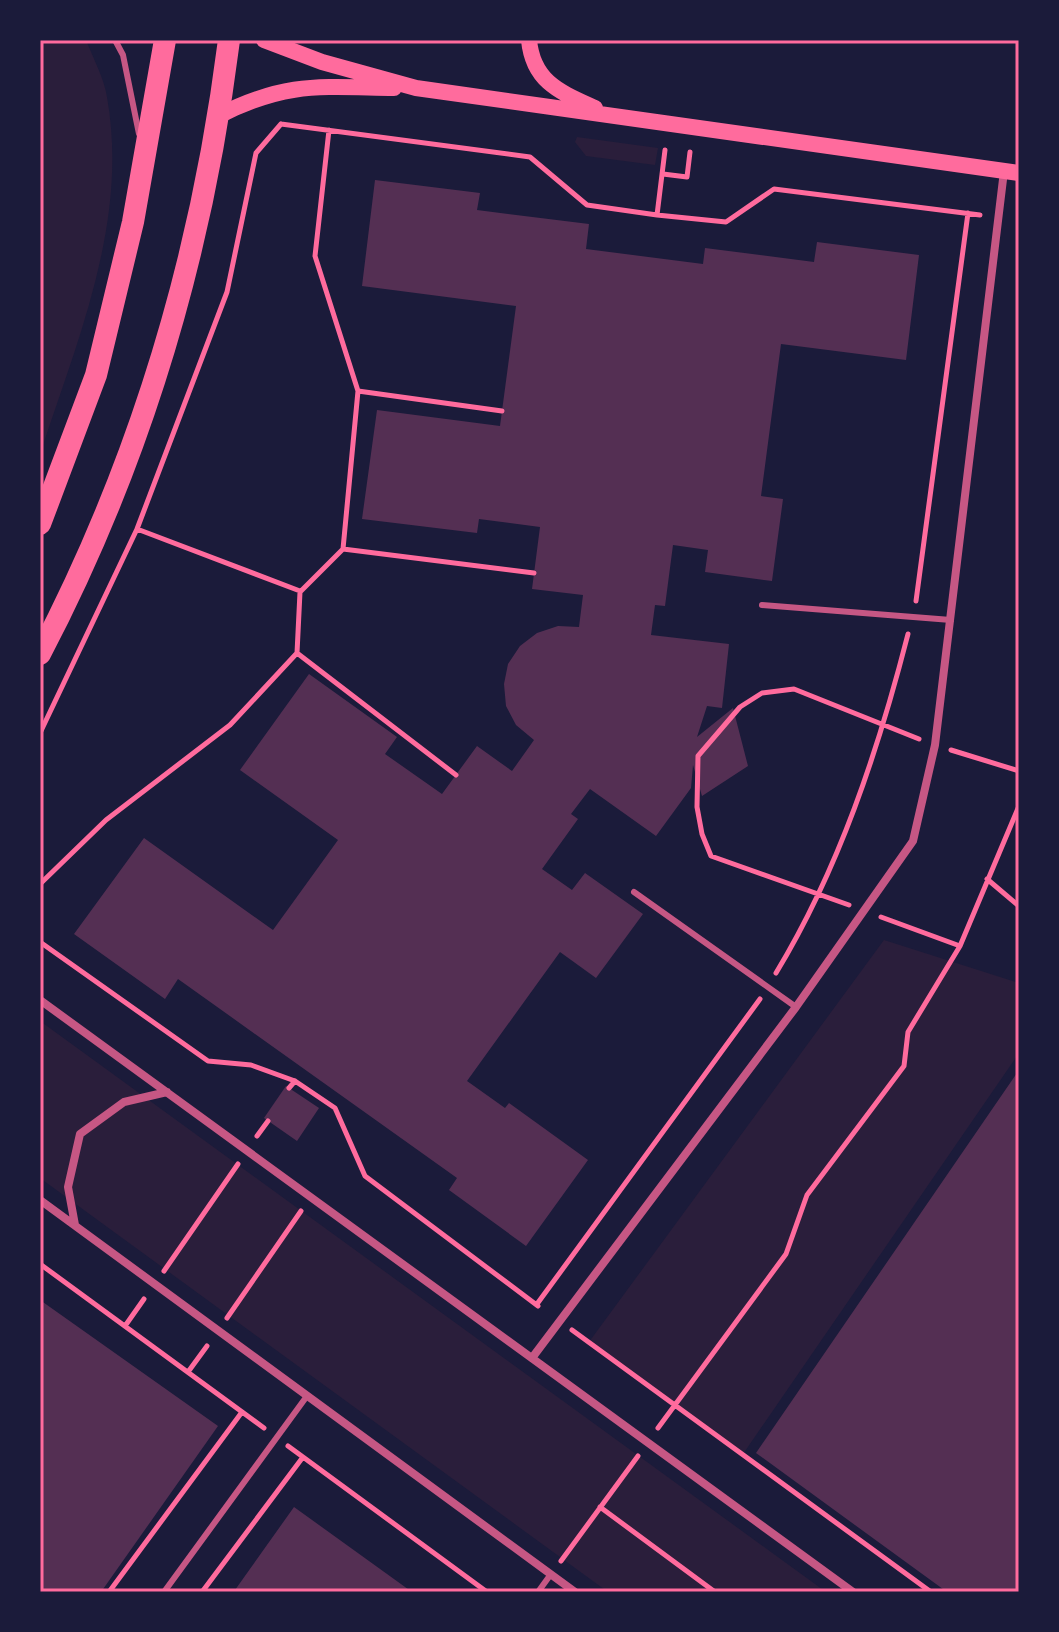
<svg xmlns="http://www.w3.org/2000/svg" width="1059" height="1632" viewBox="0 0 1059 1632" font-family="Cabin,sans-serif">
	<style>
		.green { fill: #2a1e3b }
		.building { fill: #542f53 }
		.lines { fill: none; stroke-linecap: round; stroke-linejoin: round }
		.path { stroke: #ff6b9d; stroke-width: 5 }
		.service { stroke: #c65784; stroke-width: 6 }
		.minor { stroke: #c65784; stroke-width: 8 }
		.secondary { stroke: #ff6b9d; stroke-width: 16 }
		.trunk { stroke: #ff6b9d; stroke-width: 22 }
		.neatline { fill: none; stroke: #ff6b9d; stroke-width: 3 }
	</style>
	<rect width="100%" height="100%" fill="#1b1b3a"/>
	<path class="green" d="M40,40H86C93,58 104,78 107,97C129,221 78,338 40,454Z
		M577,137L658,148L655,165L586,156L575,142Z
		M884,940L1019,983V1053L743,1454L589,1342Z
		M40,1021L826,1592H608L40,1178Z"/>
	<path class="building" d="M375,180L480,193L477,210L589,224L586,249L703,264L705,248L814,262L817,242L919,255L906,360L781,344L761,496L783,499L772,581L705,572L708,550L673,545L665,606L655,605L651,635L729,644L722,708L707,706L697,737L733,708L748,766L702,796L693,765L691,788L656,836L590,789L571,814L578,819L542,869L572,890L585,873L643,914L596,978L560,952L467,1081L505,1108L509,1103L588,1160L526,1246L449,1190L457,1178L178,979L165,999L74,934L144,838L273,930L338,840L240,770L309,674L397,737L385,754L442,794L477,746L512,771L534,740L516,725L506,706L504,684L508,664L520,646L537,633L558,626L579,627L583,595L532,589L540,527L479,519L477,533L362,519L377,410L500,426L516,306L362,286Z
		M1019,1070V1592H947L756,1453Z
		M286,1086L319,1108L297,1141L264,1118Z
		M40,1300L218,1426L101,1592H40Z
		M294,1507L412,1592H237L235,1590Z"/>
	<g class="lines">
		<path class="path" d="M281,124L530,157L587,205L657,215L726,222L774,189L980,215
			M663,174L687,177L690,152
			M657,215L665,150
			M358,391L502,411
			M137,529L300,591
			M343,549L534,573
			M916,601L968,213
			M297,653L456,775
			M40,733L137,529L227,292L256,153L281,124
			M951,750L1019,771
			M987,879L1019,906
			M40,884L106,820L230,725L297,653L300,592L343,549L358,391L315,256L329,130
			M849,905L711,856L702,834L697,807L698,756L740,707L762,693L794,689L919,739
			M881,917L960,946
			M40,942L208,1061L251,1065L295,1081L335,1108L365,1176L538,1306
			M776,973C839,869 878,751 908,634
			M289,1088L295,1081
			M257,1136L268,1121
			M40,1264L264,1428
			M164,1271L238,1164
			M537,1304L760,999
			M227,1318L301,1211
			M125,1326L144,1299
			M572,1330L931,1592
			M188,1372L207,1346
			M658,1428L786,1254L807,1195L904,1066L908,1032L960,946L1019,806
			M288,1446L487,1592
			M600,1507L715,1592
			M561,1561L638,1456
			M109,1592L242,1412
			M202,1592L303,1457"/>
		<path class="service" d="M115,40L123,55L139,134
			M762,605L951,620
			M634,892L796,1007
			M164,1592L307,1396
			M538,1592L551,1574"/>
		<path class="minor" d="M40,1000L853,1592
			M40,1200L575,1592
			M75,1225L68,1187L80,1134L124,1102L167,1092
			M532,1358L796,1007L913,841L935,745L1004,171"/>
		<path class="secondary" d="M264,40L322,62L416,88L1019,173
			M529,40C533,82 560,92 595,108
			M218,116C287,81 320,87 394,88"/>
		<path class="trunk" d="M40,524L96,375L133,222L165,40
			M40,654C140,463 202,254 229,40"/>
	</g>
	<rect width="1059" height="1632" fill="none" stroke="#1b1b3a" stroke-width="84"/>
	<rect x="42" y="42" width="975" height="1548" class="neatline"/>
</svg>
